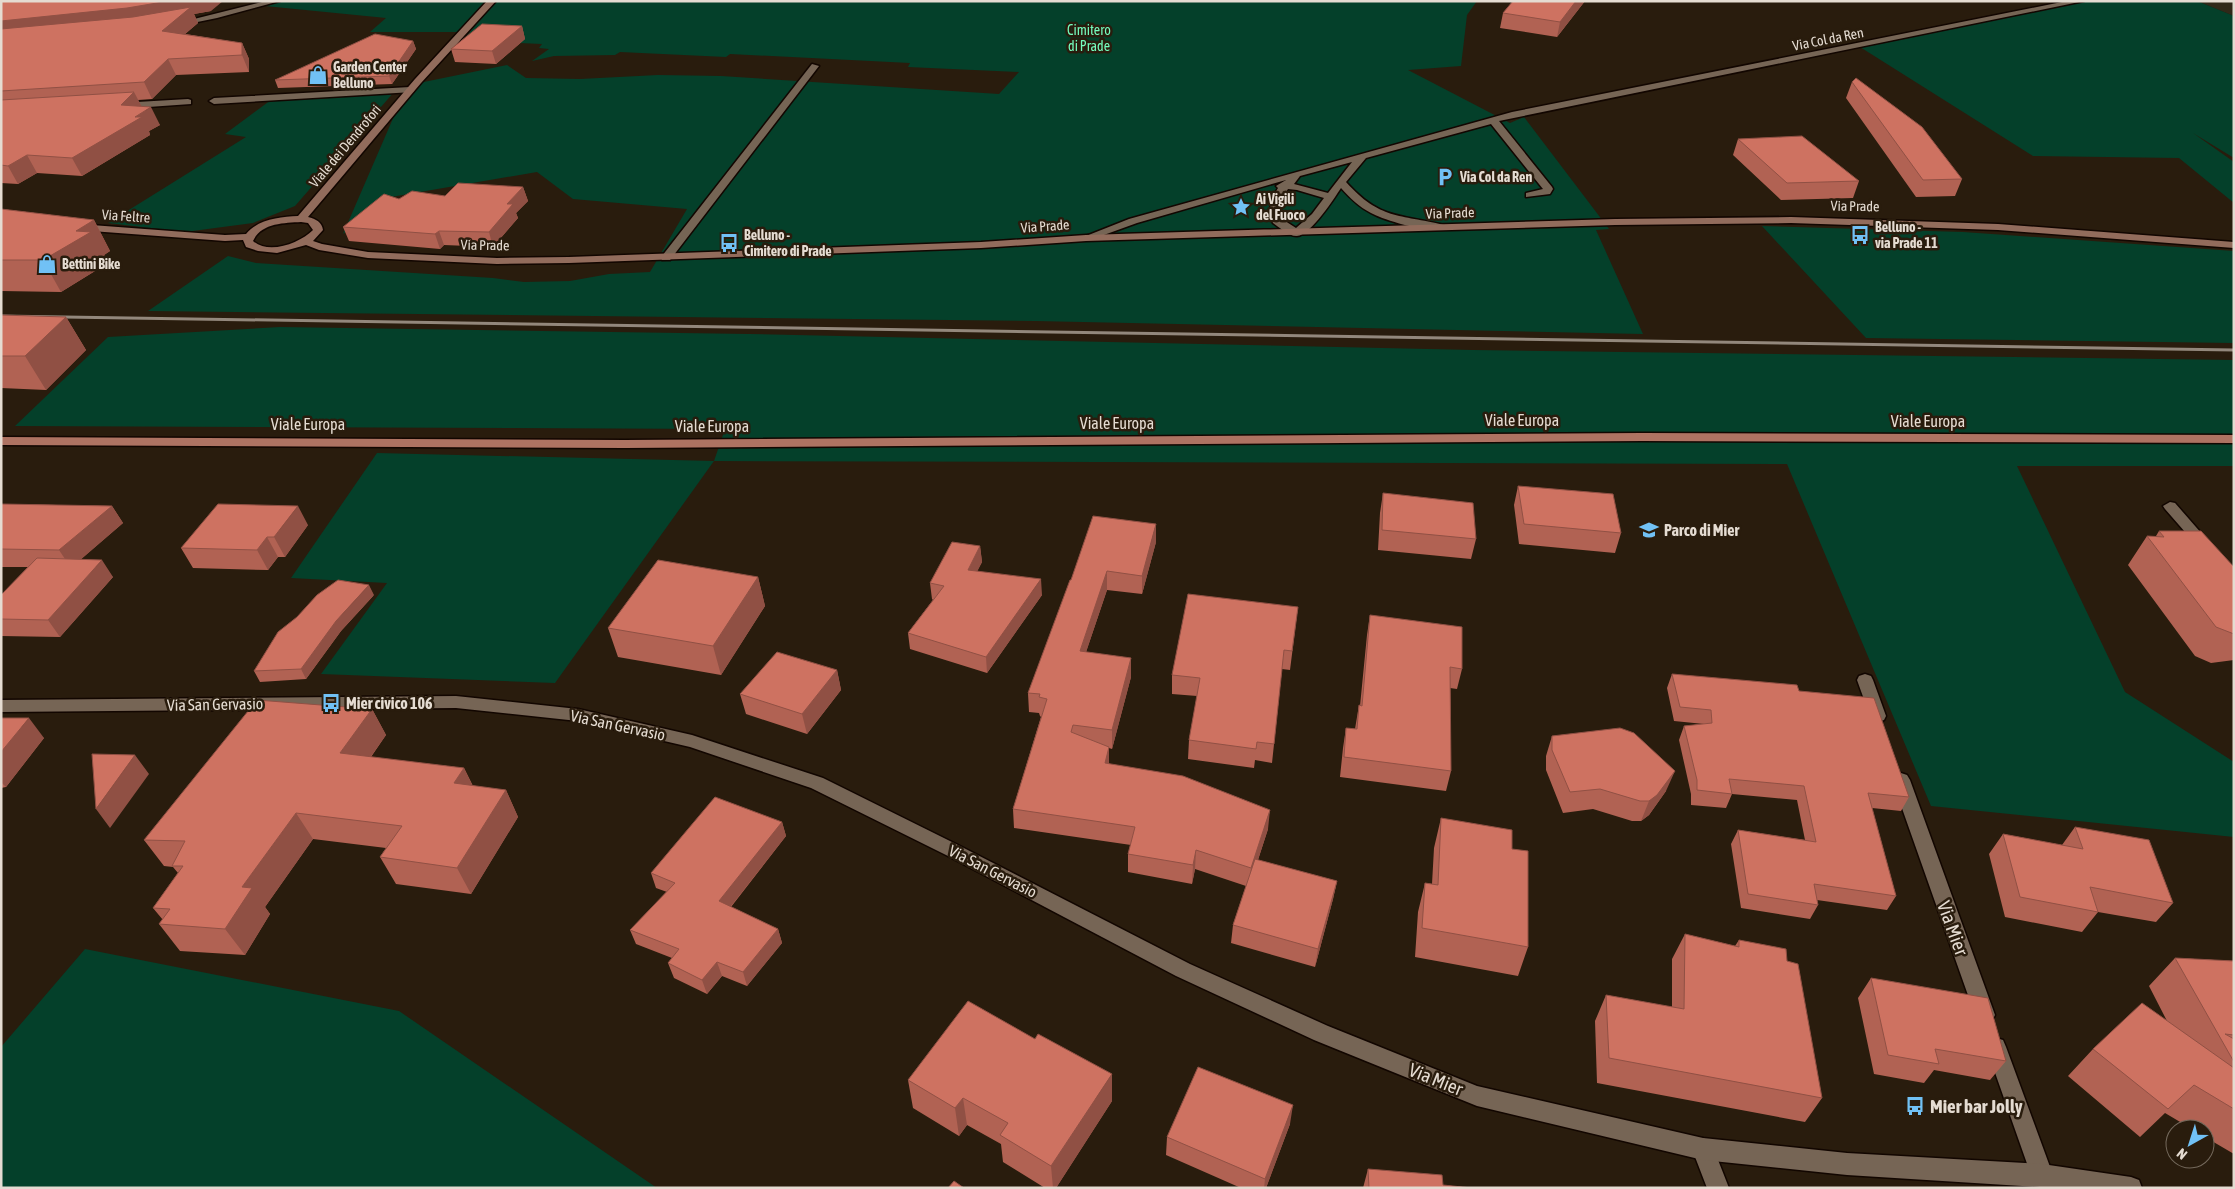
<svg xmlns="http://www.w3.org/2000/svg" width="2235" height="1189" viewBox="0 0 2235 1189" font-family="'Asap Condensed',sans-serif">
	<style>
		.industrial { fill: #312919 }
		.green { fill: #04402a }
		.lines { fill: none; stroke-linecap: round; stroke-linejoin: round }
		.minor-casing { stroke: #120600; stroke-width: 3 }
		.tertiary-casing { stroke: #120600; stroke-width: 3 }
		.secondary-casing { stroke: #120600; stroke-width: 3 }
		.primary-casing { stroke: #120600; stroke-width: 3 }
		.minor { fill: #766555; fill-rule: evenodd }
		.tertiary { fill: #766555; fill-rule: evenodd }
		.secondary { fill: #926c5c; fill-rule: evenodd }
		.primary { fill: #ae7362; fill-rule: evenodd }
		.rail { stroke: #93887c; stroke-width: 3 }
		.wall { fill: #b16253 }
		.shaded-wall { fill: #905044 }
		.building { fill: #ce7261; stroke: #905044 }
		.labels { text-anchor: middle; stroke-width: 5; stroke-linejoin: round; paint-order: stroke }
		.far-park-label { font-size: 14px; fill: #75fdbf; stroke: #291c0d }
		.far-street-label { font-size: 14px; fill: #e5dcd2; stroke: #291c0d }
		.far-poi-label { font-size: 14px; font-weight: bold; fill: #e5dcd2; stroke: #291c0d; text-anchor: start }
		.street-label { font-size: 16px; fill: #e5dcd2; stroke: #291c0d }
		.poi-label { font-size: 16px; font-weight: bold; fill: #e5dcd2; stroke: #291c0d; text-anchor: start }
		.near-street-label { font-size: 19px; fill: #e5dcd2; stroke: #291c0d }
		.near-poi-label { font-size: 19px; font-weight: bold; fill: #e5dcd2; stroke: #291c0d; text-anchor: start }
	</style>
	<rect width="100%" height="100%" fill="#291c0d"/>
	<path class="industrial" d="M2197,1H2234V16Z"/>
	<path class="green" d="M282,1H1477L1467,15L1461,66L1408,70L1510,123L1524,117L1609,229L1596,230L1643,334L1035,321L148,311L228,256L256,263L493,278L524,282L570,281L609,274L650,272L687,209L573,199L537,172L391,197L343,234L404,93L414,84L507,65L526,78L580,79L658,75L721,76L999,94L1019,72L908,67L910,63L730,54L726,57L620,52L615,55L554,56L532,61L549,49L539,48L542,44L498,42L456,46L470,32H370L386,18L265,6Z
		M2065,1H2197L2234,16V158L2193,133L2234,162V203L2179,158L2033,156L1860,47Z
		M394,92L295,206L253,223L185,232L108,223L246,137L225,134L271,100Z
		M1762,226L1963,232L2234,251V343L1866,338Z
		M280,327L749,334L1473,350L2234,360V466H2017L2125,692L2234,762V837L1931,806L1787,464L714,461L555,683L321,674L387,583L291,578L377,453L714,461L725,429L15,426L108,337Z
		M85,949L399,1011L657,1188H1V1047Z"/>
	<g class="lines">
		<g class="minor-casing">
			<path id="minor" d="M266,1H280L217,18L178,26L174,24Z
				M2067,1H2084L1499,121L1552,187L1553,189L1550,194L1526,197V193L1543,189L1491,124L1366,158L1346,182C1380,220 1399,214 1444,225L1445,227C1436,236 1383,220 1371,213C1359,207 1350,198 1341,188C1335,197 1311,235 1297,236C1290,237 1279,227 1273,223C1267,211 1271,199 1278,188L1276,186L1286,180L1137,223L1090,240H1082L1081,238L1129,219L1512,112ZM1352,162L1328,193L1294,184L1300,176ZM1288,189L1297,190L1324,198L1312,214L1296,228L1282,219C1279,208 1281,199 1288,189Z
				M812,64L819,66L670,260H662L661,258L662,256Z
				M410,87L414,90L413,92L214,104L209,101L214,98Z
				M188,99L191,100V104L120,109L115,106L120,103Z
				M2170,502L2175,503L2209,542L2211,545L2209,548H2199L2165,509L2163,506Z
				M1865,674L1871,676L1873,680L1886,716L1884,720L1878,722L1872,720L1870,716L1857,680L1859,676Z
				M1901,773L1907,775L1910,780L1995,1015L1992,1021L1985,1024L1978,1021L1975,1015L1892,780L1895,775Z
				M1996,1038L2003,1040L2006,1047L2053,1175L2050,1183L2042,1186L2034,1183L2031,1175L1986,1047L1989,1040Z
				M1703,1138L1711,1142L1729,1188H1707L1692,1149L1695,1142Z"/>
		</g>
		<g class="tertiary-casing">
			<path id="tertiary" d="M456,696L578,709L692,735L823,778L958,845L1190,964L1328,1026L1477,1086L1703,1138L1847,1153L2042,1164L2131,1177L2139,1180L2142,1188H2055L1847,1175L1703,1160L1477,1106L1314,1040L1176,976L946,855L811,788L690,747L578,721L456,708L1,712V700Z"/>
		</g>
		<g class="secondary-casing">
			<path id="secondary" d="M487,1H496L421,83L308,217C316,219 322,222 323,230L313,241L322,244L368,252L497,258L569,257L981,242L1086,235L1615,219L1791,217L1998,224L2234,242V248L1998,230L1791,223L1615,225L1086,241L981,248L569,263L497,264L368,258L319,250L306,245L277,253L258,251L246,247L243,240L225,241L78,230L73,227L78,224L225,235L246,234C258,219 280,217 298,216L415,79ZM301,222L308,223L313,230C300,243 269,255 253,241C261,223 284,223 301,222Z"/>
		</g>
		<g class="primary-casing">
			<path id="primary" d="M1642,433L2234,435V443L1642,441L625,448L1,445V437L625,440Z"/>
		</g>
		<use href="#minor" class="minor"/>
		<use href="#tertiary" class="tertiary"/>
		<use href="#secondary" class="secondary"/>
		<use href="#primary" class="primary"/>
		<path class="rail" d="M1,316L2234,350"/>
	</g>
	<path class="wall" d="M1,1L211,11L194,14L198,23L185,34L242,43L249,59V72L176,75L152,99L138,100L141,106L160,125L149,131L150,135L82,176L37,173L18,184L1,183Z
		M1513,1H1585L1557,37L1500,28L1503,13Z
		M522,26L525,39L496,64L455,62L451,49Z
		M413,41L416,49L392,84L278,88L275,80Z
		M1852,82L1962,179L1955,196L1916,197L1846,98Z
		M1738,139L1859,181L1853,198L1781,200L1733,155Z
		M523,187L528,201L516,213L518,218L493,247L444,245L440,249L349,241L343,227L399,199L445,196Z
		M1,209L94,220L110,251L104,255L108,263L61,292L1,291Z
		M1,315L66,317L86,350L46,390L1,388Z
		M1518,486L1621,533L1615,553L1519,544L1514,505Z
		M1383,493L1476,539L1471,559L1378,550L1380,513Z
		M1,504L112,506L123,523L81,559L113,577L60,637L1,636V595L28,567H1Z
		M308,525L285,557H278L268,570L193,568L181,548Z
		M2159,531L2234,567V660L2211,663L2195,656L2128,565L2147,536H2156Z
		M1156,542L1142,594L1107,590L1086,652L1131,658V677L1112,749L1109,748V764L1268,829L1258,860L1337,881L1333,899L1315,967L1231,943L1233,925L1246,886L1195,869L1192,884L1128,872V854L1131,845L1014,828L1013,809L1041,717L1040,716L1039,713L1029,712L1028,693L1071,580Z
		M980,546L982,562L977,571L1042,595L987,673L910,649L908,633L933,600L932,599L930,583Z
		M758,577L765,606L721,675L618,657L608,628Z
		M374,595L341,631L306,679L260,682L254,671Z
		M1298,607L1290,670L1282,669L1272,763L1255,760L1254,768L1188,759L1189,740L1197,696L1172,694V675Z
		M1370,615L1462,669L1457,689L1450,688L1451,771L1446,791L1340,777L1343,748L1346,728L1355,729L1359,705L1360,706L1367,635Z
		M837,670L841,690L807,734L746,714L740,694Z
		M1672,674L1799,691L1909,797L1901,811L1872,808L1896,896L1887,910L1817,900L1818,905L1810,919L1741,908L1731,844L1738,830L1805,840L1797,800L1732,794L1726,808L1691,805V794L1679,740L1684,726L1704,724L1674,721L1667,688Z
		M372,709L386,735L371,757L464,768L473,786L506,790L518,817L471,894L396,884L380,857L386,848L313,839L265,907L270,914L245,955L180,951L159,924L163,920L153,908L178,873L173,867L164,866L144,840Z
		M1,718L44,738L6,787L1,788Z
		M1552,736L1666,791L1649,815L1641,821H1632L1593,809L1563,813L1546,770V756Z
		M1441,818L1512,849L1528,947L1518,976L1415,957L1418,912L1425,883L1432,884L1434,848Z
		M782,822L786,836L731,907L778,929L782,943L747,986L722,976L707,994L674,978L668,963L672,958L636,944L630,930L667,892L656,888L651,873Z
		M2075,827L2173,903L2156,922L2098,912L2082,932L2005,917L1989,854L2003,834L2062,845Z
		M1685,934L1735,946L1739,940L1787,961L1822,1098L1805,1122L1597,1083L1595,1021L1606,995L1672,1007V959Z
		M2175,958L2234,961V1154L2205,1137V1129H2192L2165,1113L2140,1137L2068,1076L2093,1049L2167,1021L2149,986Z
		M1871,978L2006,1061L1990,1080L1934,1070L1924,1083L1874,1074L1858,998Z
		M908,1080L1112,1101L1056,1188H1045L1003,1162L1001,1144L967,1125L959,1136L913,1108Z
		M1290,1124L1266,1188H1241L1166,1155L1167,1137Z
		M1368,1169L1443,1185L1472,1188H1363Z"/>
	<path class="shaded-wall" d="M169,1H223L211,11L194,14L198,23L170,47L1,38V21Z
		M1576,1H1585L1557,37L1560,22Z
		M522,26L525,39L496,64L492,51Z
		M413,41L416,49L392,84L389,76Z
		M242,43L249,59V72L242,55Z
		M168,59L176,75L152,99L144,82Z
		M134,92L143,109L121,105Z
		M151,107L160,125L149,131L150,135L82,176L72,158Z
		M27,155L37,173L18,184L8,166Z
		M523,187L528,201L516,213L518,218L493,247L489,232L507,204Z
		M94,220L110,251L104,255L108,263L61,292L43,260L76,231Z
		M439,231L444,245L440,249L435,234Z
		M66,317L86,350L46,390L25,356Z
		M112,506L123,523L71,568L59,550Z
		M298,506L308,525L285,557L274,537Z
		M1156,524V542L1142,594V576Z
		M267,537L278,557L268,570L257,550Z
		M980,546L982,562L970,586L968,570Z
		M102,560L113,577L60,637L48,620Z
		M1107,571V590L1080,670V651Z
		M758,577L765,606L721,675L713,646Z
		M1041,579L1042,595L987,673L986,657Z
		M369,585L374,595L341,631L306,679L301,669L336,621Z
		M1131,658V677L1112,749V730Z
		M837,670L841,690L807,734L802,714Z
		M372,709L386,735L355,779L340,753Z
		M29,718L44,738L6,787L1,782V752Z
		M1109,747V766L1105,763Z
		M135,755L149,774L110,828L96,809Z
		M464,768L477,795L454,783Z
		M1675,771L1666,791L1649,815L1641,821L1649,801Z
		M506,790L518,817L471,894L457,868Z
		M1270,810L1268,829L1249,887L1251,868Z
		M296,813L313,839L265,907L270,914L245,955L225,929L242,887Z
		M782,822L786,836L724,915L719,901Z
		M1196,850L1195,869L1192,884L1193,865Z
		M1337,881L1333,899L1315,967L1318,949Z
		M778,929L782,943L747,986L743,972Z
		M717,962L722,976L707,994L702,980Z
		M1112,1074V1101L1056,1188H1053L1051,1166Z
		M963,1098L967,1125L959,1136L955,1108Z
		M1293,1105L1290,1124L1266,1188H1264L1265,1179Z"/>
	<path class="building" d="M1,1H169L127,8L1,21Z
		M1513,1H1576L1560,22L1503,13Z
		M191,7L162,31L242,43V55L168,59L144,82L1,91V29L133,17Z
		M482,24L522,26L492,51L451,49Z
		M375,34L413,41L389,76L275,80Z
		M1856,78L1922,127L1962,179L1923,180L1852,82Z
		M134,92L121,105L151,107L135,117H142L72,158L27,155L8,166L1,165V100Z
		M1802,136L1859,181L1787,183L1738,139Z
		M458,183L523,187L507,204H513L489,232L439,231L435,234L343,227L384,194L399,199L412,191L445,196Z
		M1,209L94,220L76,231L91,232L43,260H1Z
		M1,315L66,317L25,356H1Z
		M1518,486L1613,494L1621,533L1524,524Z
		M1383,493L1473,503L1476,539L1382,530Z
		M1,504L112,506L59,550L1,549Z
		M218,504L298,506L274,537H267L257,550L181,548Z
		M1093,516L1156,524L1142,576L1107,571L1080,651L1131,658L1112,730L1073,725L1071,732L1109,747L1105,763L1183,776L1270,810L1251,868L1196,850L1193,865L1128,854L1135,827L1013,809L1047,699L1039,697L1040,694L1028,693L1070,580H1071Z
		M2159,531H2201L2234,567V634L2216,627L2147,536L2164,537Z
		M952,542L980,546L968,570L1041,579L986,657L908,633L944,586L930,583Z
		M37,558L102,560L48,620L1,619V595Z
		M658,560L758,577L713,646L608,628Z
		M338,580L369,585L336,621L301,669L254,671L278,632L297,617L317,595Z
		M1188,594L1298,607L1292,651L1284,650L1274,744L1257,742L1256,749L1189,740L1200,678L1172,675Z
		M1370,615L1462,627V669L1450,667L1451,771L1344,757L1346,728L1357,729L1359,705L1362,706Z
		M777,652L837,670L802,714L740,694Z
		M1672,674L1797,685L1799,691L1874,698L1909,797L1868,793L1896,896L1814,884L1818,905L1748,894L1738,830L1816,842L1804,786L1729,779L1732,794L1697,790V780L1684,726L1712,723L1711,710L1680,707Z
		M257,700L372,709L340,753L464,768L454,783L506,790L457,868L380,857L402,826L296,813L242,887L252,888L225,929L159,924L170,909L153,908L183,866H172L185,841L144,840Z
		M1,718H29L1,752Z
		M1620,728L1634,733L1675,771L1657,795L1649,801H1640L1600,789L1570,792L1552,750V736Z
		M92,754L135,755L96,809Z
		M715,797L782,822L719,901L778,929L743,972L717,962L702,980L668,963L679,949L630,930L675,883L651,873Z
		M1441,818L1512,830V849L1528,851V947L1422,928L1425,883L1438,885Z
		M2075,827L2149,840L2173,903L2090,887L2098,912L2020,897L2003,834L2083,849Z
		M1255,859L1337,881L1318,949L1233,925Z
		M1685,934L1739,947V940L1786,949L1787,961L1798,964L1822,1098L1609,1058L1606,995L1684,1009Z
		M2175,958L2234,961V1035L2225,1034L2234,1039V1062Z
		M1871,978L1988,998L2006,1061L1935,1049L1939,1064L1888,1055Z
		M968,1001L1035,1039L1038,1034L1112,1074L1051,1166L1000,1135L1008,1123L963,1098L955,1108L908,1080Z
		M2142,1003L2234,1068V1109L2194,1085L2168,1109L2093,1049Z
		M1198,1067L1293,1105L1265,1179L1167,1137Z
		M1368,1169L1442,1175L1443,1185L1472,1188H1369Z
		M954,1181L964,1188H948Z"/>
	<defs>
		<g id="shop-bare" transform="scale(1.5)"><path d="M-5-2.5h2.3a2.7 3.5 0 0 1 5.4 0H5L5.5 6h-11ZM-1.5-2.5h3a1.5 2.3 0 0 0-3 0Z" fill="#71c1f5" stroke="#291c0d" stroke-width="2.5" paint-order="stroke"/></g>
		<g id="parking-bare" transform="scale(1.5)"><path d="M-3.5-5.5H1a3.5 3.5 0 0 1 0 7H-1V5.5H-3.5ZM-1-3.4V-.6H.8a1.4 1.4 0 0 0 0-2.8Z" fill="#71c1f5" stroke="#291c0d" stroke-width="2.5" paint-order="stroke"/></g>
		<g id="sight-bare" transform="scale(1.5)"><path d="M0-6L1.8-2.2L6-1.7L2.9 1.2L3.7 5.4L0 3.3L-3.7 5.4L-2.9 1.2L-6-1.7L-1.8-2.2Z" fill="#71c1f5" stroke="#291c0d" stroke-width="2.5" paint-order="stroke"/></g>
		<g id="bus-bare" transform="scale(1.5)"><path d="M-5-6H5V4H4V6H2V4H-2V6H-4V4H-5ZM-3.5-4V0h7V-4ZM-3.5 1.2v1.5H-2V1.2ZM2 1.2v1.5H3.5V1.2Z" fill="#71c1f5" stroke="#291c0d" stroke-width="2.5" paint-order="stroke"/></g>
		<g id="school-bare" transform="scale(1.5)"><path d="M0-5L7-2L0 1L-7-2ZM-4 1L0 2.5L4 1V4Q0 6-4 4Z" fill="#71c1f5" stroke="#291c0d" stroke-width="2.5" paint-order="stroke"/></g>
	</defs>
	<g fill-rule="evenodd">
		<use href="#shop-bare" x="318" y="75"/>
		<use href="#parking-bare" x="1445" y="177"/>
		<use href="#sight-bare" x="1241" y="207"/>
		<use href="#bus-bare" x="1860" y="235"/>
		<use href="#bus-bare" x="729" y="243"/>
		<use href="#shop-bare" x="47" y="264"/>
		<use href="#school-bare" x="1649" y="530"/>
		<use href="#bus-bare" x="331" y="703"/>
		<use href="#bus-bare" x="1915" y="1106"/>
	</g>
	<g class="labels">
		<g class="far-park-label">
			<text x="1089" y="35">Cimitero<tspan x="1089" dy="16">di Prade</tspan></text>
		</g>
		<g class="far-street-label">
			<text transform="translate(1828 39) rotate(-11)" y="5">Via Col da Ren</text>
			<text transform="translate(345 146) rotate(-50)" y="5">Viale dei Dendrofori</text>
			<text transform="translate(1855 206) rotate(1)" y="5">Via Prade</text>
			<text transform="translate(1450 213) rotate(-2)" y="5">Via Prade</text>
			<text transform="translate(126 216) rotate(4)" y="5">Via Feltre</text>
			<text transform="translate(1045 226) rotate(-4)" y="5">Via Prade</text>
			<text transform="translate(485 245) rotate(1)" y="5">Via Prade</text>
		</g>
		<g class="far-poi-label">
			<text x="333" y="72">Garden Center<tspan x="333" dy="16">Belluno</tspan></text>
			<text x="1460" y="182">Via Col da Ren</text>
			<text x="1256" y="204">Ai Vigili<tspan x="1256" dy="16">del Fuoco</tspan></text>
			<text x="1875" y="232">Belluno -<tspan x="1875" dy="16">via Prade 11</tspan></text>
			<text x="744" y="240">Belluno -<tspan x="744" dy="16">Cimitero di Prade</tspan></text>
			<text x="62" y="269">Bettini Bike</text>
		</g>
		<g class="street-label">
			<text x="1522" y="426">Viale Europa</text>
			<text x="1928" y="427">Viale Europa</text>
			<text x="1117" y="429">Viale Europa</text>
			<text x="308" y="430">Viale Europa</text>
			<text x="712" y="432">Viale Europa</text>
			<text transform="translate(215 704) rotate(-1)" y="6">Via San Gervasio</text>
			<text transform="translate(618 725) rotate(12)" y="6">Via San Gervasio</text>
			<text transform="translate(993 871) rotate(27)" y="6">Via San Gervasio</text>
		</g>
		<g class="poi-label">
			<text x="1664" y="536">Parco di Mier</text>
			<text x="346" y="709">Mier civico 106</text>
		</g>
		<g class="near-street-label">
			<text transform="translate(1953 928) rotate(70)" y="7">Via Mier</text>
			<text transform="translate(1436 1079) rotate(22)" y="7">Via Mier</text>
		</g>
		<g class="near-poi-label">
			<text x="1930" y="1113">Mier bar Jolly</text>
		</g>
	</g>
	<rect width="2235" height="1189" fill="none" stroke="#e5dcd2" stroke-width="5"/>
	<g transform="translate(2190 1144) rotate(219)"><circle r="24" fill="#291c0d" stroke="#74695c"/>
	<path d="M0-4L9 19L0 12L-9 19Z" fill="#71c1f5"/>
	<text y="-8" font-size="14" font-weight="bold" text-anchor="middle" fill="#e5dcd2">N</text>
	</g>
</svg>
